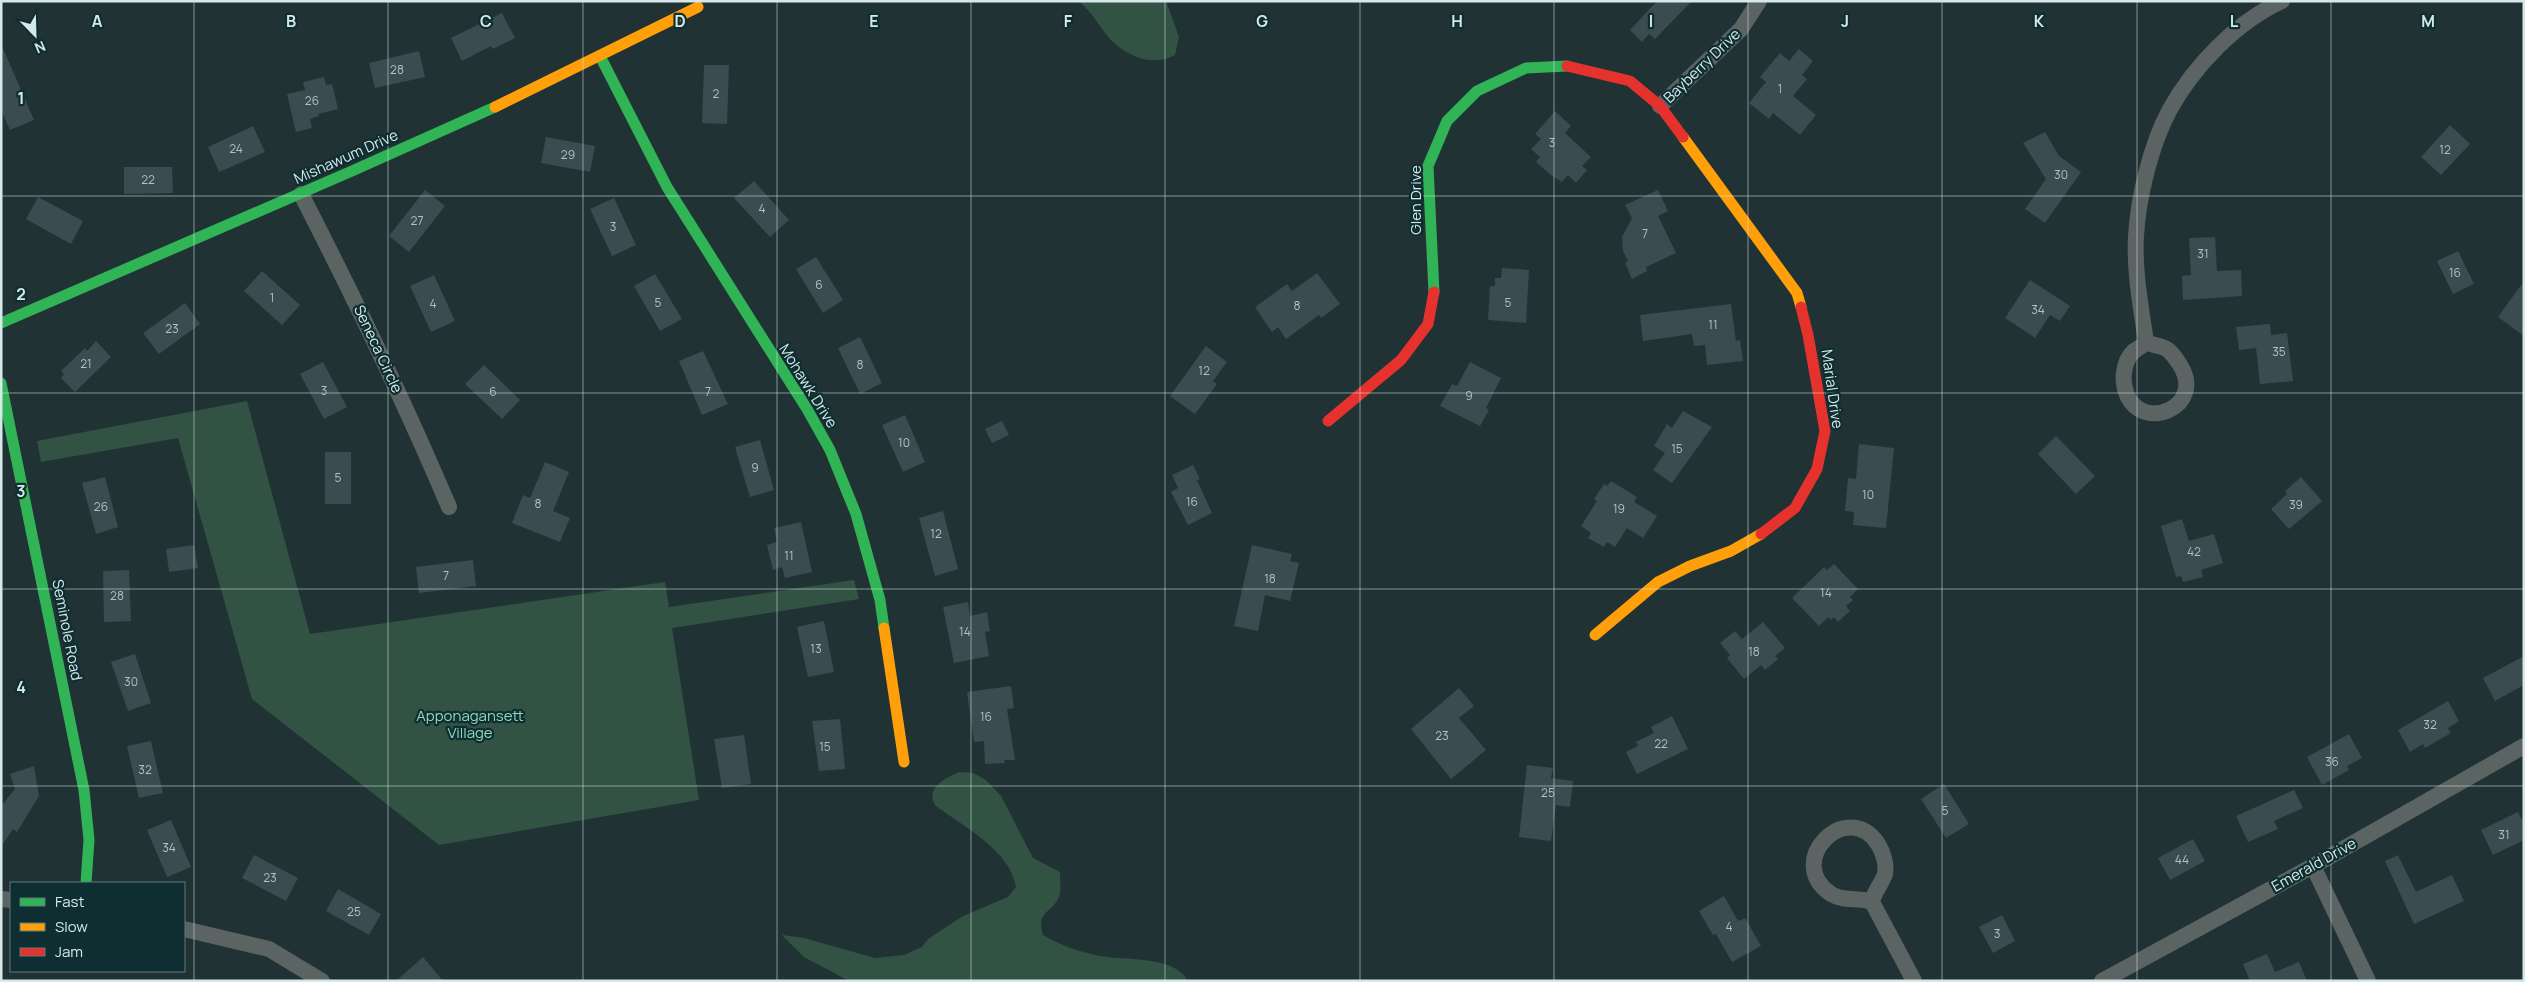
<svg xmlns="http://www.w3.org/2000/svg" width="2525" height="982" viewBox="0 0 2525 982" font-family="Manrope,sans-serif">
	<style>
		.green { fill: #325244 }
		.building { fill: #3b4b4f }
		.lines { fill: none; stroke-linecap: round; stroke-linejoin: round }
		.street { stroke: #5b6363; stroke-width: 16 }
		.fast { stroke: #30b455; stroke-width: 11 }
		.slow { stroke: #ff9f0a; stroke-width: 11 }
		.jam { stroke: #e5322d; stroke-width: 11 }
		.grid { fill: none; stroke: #d6e8e9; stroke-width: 1; stroke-opacity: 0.55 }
		.labels { text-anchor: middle; stroke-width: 4.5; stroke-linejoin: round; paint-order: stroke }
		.number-label { font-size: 12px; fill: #afc1c2 }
		.street-label { font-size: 15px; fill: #d6e8e9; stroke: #0e2e31 }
		.park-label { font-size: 15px; fill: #90d8b6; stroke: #0e2e31 }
		.grid-label { font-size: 16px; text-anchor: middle; font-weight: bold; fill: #d6e8e9; stroke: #0e2e31; stroke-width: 4.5; stroke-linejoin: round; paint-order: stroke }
	</style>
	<rect width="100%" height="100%" fill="#213234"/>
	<path class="green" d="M1078,1H1166L1179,37L1175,55C1153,67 1128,57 1111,40C1099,27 1093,12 1078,1Z
		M247,401L310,634L665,582L669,607L854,580L859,599L672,628L699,800L439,845L252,699L178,438L41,462L37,441Z
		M959,772L973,773L986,780L1001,796L1033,858L1060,872C1060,879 1061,887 1060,893C1055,914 1035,909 1043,935C1060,945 1082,953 1101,956C1126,961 1174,955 1188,981H849L804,957L782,935L804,938L875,958L904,955L922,947L928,939L963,916L1008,897L1016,887C1010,850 964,827 936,806C924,789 945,778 959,772Z"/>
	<path class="building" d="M1657,1H1692L1655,39L1649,34L1642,42L1630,30Z
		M502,13L515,38L493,49L491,46L462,61L451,38Z
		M1,44L34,120L10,130L1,110Z
		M1799,49L1813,61L1802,75L1807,79L1793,96L1816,115L1800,135L1773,113L1769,119L1749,103L1766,82L1760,77L1780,53L1789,61Z
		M419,51L425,77L375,88L369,63Z
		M704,65H729L727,124L702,123Z
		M324,77L326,85L332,84L338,109L318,114L319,116L310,119L312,128L296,132L287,94L305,90L303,82Z
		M1555,111L1571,126L1565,133L1591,157L1582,166L1587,170L1576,183L1568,175L1562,182L1551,175L1536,162L1540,157L1531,149L1541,139L1535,134Z
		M2450,125L2470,144L2441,175L2421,157Z
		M253,126L265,152L219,172L208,147Z
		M2045,132L2059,156L2081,172L2045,223L2025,209L2046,179L2023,143Z
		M546,137L595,146L590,172L541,163Z
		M124,167H172L173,193L124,194Z
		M754,181L789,220L770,237L734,198Z
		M425,190L445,206L409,252L389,236Z
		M1658,190L1668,211L1658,216L1676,253L1646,267L1647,271L1632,279L1625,263L1628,261L1623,251L1622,237L1632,218L1625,205Z
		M38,197L83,221L71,244L26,219Z
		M614,198L636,245L612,256L590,209Z
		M2215,237L2217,271L2241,270L2242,296L2183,300L2182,276L2191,275L2189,238Z
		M2458,251L2474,284L2453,294L2437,261Z
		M816,257L843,300L823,313L796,269Z
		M1502,268L1529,270L1526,323L1488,320L1490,286H1495V278H1501Z
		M262,271L300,305L282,325L244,291Z
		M1317,273L1340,304L1321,318L1319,315L1286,339L1278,327L1272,332L1255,307L1287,284L1292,291Z
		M655,274L682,319L660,331L634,286Z
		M434,275L455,321L431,332L410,286Z
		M2030,280L2070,306L2060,321L2050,315L2035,338L2005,318Z
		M2524,281V336L2498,317Z
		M185,303L200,324L159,354L143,333Z
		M1731,304L1736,341L1740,340L1743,361L1707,365L1705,345L1694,346L1692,334L1643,341L1640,315Z
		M2270,324L2271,335L2287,333L2293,381L2260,384L2256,348L2239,350L2236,327Z
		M860,337L882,383L860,394L838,348Z
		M96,341L111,357L75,392L61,378L64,374L61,371L85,348L87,351Z
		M1206,346L1227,362L1213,381L1217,384L1195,414L1170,396Z
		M703,351L728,404L702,415L679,361Z
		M323,362L347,407L324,419L300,374Z
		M1470,362L1501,378L1486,408L1489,410L1480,426L1440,406L1452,384L1457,386Z
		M484,365L520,400L502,419L465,384Z
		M1683,411L1712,427L1672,483L1653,470L1665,453L1654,446L1667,424L1672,428Z
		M905,415L925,462L903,472L882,425Z
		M1002,421L1009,435L992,443L985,429Z
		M2056,436L2095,476L2076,494L2038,454Z
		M760,440L774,490L750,497L735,447Z
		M1859,444L1894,448L1886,528L1853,525L1854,512L1845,511L1848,478L1856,479Z
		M325,452H351V504H325Z
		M545,462L569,472L553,511L570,518L560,542L512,523L523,495L530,498Z
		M1193,465L1200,479L1197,480L1212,513L1188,525L1171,492L1178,488L1172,475Z
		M105,477L118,527L96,534L82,483Z
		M2301,477L2322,501L2289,529L2271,509L2287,494L2285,491Z
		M1611,481L1637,497L1634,502L1657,516L1643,538L1627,528L1615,547L1607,542L1604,547L1588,538L1591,533L1581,526L1597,501L1594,499L1604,484L1607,486Z
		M943,511L958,569L935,576L919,518Z
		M2182,519L2189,541L2214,534L2223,563L2201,570L2203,577L2183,582L2181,576L2176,577L2161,526Z
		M801,522L812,572L785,578L782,567L773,570L767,545L777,542L774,528Z
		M194,545L198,568L169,572L166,549Z
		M1252,545L1292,554L1290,561L1299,563L1290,601L1265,595L1258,631L1234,626Z
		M473,560L476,586L419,593L416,567Z
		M1834,564L1858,589L1850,597L1853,600L1846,606L1850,611L1838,622L1834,617L1831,620L1828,617L1819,626L1792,598L1824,567L1827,570Z
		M129,570L131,621L104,622L103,571Z
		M968,602L970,616L987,612L990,631L985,632L989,656L954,663L943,607Z
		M824,621L834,672L808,677L797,627Z
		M1763,622L1785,648L1775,656L1778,659L1765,670L1761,665L1744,679L1727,658L1730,655L1720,643L1735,631L1742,639Z
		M135,654L151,703L128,711L111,662Z
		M2524,656V685L2495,701L2483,678Z
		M1011,686L1014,708L1007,709L1015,760H1004L1005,763L985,764L984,741L974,742L967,692Z
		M1459,688L1474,706L1459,718L1486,750L1451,779L1411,729Z
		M2448,701L2459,721L2448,728L2451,733L2425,748L2423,744L2410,752L2398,730Z
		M1672,716L1688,749L1637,774L1626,752L1638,746L1636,742L1654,733L1651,727Z
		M840,719L845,769L819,771L812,721Z
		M2349,734L2362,758L2347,766L2349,770L2322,785L2307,757Z
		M744,735L751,784L722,788L714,739Z
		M151,741L163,793L139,798L127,746Z
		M1527,765L1553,768L1551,778L1573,781L1570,807L1556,805L1551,841L1519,837Z
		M34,766L39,796L17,832L13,829L1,847V806L15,789L10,774Z
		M1944,784L1969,824L1946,838L1921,799Z
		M2294,790L2303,808L2274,821L2278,829L2248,842L2236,816Z
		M2518,812L2524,824V840L2493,855L2481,830Z
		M171,820L191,867L167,877L147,830Z
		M2193,839L2205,861L2170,880L2158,858Z
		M254,855L298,878L286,901L242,878Z
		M2398,855L2416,892L2452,875L2464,901L2414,924L2385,861Z
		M338,889L381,914L369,935L326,911Z
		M1724,896L1738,921L1745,918L1761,946L1732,962L1716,934L1713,935L1699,911Z
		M2002,915L2015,941L1993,953L1979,927Z
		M2267,954L2275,972L2299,962L2307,981H2250L2243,964Z
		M423,957L443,981H396Z"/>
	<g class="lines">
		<path class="street" d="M1660,106L1741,29L1759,1
			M301,194C354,297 404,401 449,507
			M2146,342C2141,307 2134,272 2136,236C2138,198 2151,145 2169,111C2193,67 2236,22 2282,1
			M2146,342C2153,346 2162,345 2168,350C2173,354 2177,360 2180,365C2206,406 2144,433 2127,395C2121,381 2123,361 2134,351C2138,348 2143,346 2146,342Z
			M2313,866L2368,981
			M1,899L11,900
			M1872,902C1858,897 1844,902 1831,894C1783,862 1847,797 1878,844C1883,852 1887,865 1885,874C1882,884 1874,891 1872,902L1914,981
			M184,929L269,949L322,981
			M2102,981L2313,866L2524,746"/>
		<path class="fast" d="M601,58L667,187L807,409L830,450L856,514L880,600L884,628
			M1434,292L1428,166L1447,121L1477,91L1526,68L1567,66
			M1,323L352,171L495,107
			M1,383L84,790L89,840L86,883"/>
		<path class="slow" d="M495,107L698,7
			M1683,137L1797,293L1801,307
			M884,628L904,762
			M1595,635L1658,582L1690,566L1731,551L1761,534"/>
		<path class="jam" d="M1567,66L1630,81L1660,106L1683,137
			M1328,421L1401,360L1428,324L1434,292
			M1761,534L1795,508L1817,469L1825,431L1808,335L1801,307"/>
	</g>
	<path class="grid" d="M194,1V981M388,1V981M583,1V981M777,1V981M971,1V981M1165,1V981M1360,1V981M1554,1V981M1748,1V981M1942,1V981M2137,1V981M2331,1V981M1,196H2524M1,393H2524M1,589H2524M1,786H2524"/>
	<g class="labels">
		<g class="number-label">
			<text x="397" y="74">28</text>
			<text x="1780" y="93">1</text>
			<text x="716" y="98">2</text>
			<text x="312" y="105">26</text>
			<text x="1552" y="147">3</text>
			<text x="236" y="153">24</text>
			<text x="2445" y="154">12</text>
			<text x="568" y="159">29</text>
			<text x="2061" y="179">30</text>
			<text x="148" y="184">22</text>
			<text x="762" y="213">4</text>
			<text x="417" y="225">27</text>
			<text x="613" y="231">3</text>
			<text x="1645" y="238">7</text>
			<text x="2203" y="258">31</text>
			<text x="2455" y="277">16</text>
			<text x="819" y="289">6</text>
			<text x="272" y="302">1</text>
			<text x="658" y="307">5</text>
			<text x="1508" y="307">5</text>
			<text x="433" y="308">4</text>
			<text x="1297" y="310">8</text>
			<text x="2038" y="314">34</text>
			<text x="1713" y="329">11</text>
			<text x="172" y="333">23</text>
			<text x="2279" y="356">35</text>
			<text x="86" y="368">21</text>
			<text x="860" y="369">8</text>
			<text x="1204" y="375">12</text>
			<text x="324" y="395">3</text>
			<text x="493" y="396">6</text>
			<text x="708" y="396">7</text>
			<text x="1469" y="400">9</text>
			<text x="904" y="447">10</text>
			<text x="1677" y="453">15</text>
			<text x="755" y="472">9</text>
			<text x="338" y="482">5</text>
			<text x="1868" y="499">10</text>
			<text x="1192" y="506">16</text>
			<text x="538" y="508">8</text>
			<text x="2296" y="509">39</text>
			<text x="101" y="511">26</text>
			<text x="1619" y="513">19</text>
			<text x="936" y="538">12</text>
			<text x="2194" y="556">42</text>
			<text x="789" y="560">11</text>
			<text x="446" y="580">7</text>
			<text x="1270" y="583">18</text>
			<text x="1826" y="597">14</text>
			<text x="117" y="600">28</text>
			<text x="965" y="636">14</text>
			<text x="816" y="653">13</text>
			<text x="1754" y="656">18</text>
			<text x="131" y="686">30</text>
			<text x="986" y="721">16</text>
			<text x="2430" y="729">32</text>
			<text x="1442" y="740">23</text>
			<text x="1661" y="748">22</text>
			<text x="825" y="751">15</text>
			<text x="2332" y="766">36</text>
			<text x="145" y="774">32</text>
			<text x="1548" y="797">25</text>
			<text x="1945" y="815">5</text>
			<text x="2504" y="839">31</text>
			<text x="169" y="852">34</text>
			<text x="2182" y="864">44</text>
			<text x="270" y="882">23</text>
			<text x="354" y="916">25</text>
			<text x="1729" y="931">4</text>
			<text x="1997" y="938">3</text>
		</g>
		<g class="street-label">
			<text transform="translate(1702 66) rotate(-44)" y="5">Bayberry Drive</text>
			<text transform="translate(346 157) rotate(-24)" y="5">Mishawum Drive</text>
			<text transform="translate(1416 200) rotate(-90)" y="5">Glen Drive</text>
			<text transform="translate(378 349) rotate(65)" y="5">Seneca Circle</text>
			<text transform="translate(808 386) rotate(58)" y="5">Mohawk Drive</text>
			<text transform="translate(1832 389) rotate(82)" y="5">Marial Drive</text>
			<text transform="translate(67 630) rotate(79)" y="5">Seminole Road</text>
			<text transform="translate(2314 865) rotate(-29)" y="5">Emerald Drive</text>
		</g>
		<g class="park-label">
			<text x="470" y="721">Apponagansett<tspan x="470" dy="17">Village</tspan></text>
		</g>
	</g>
	<g class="grid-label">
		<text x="97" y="27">A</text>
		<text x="291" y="27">B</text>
		<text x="486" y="27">C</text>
		<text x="680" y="27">D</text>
		<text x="874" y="27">E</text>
		<text x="1068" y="27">F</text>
		<text x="1262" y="27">G</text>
		<text x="1457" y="27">H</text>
		<text x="1651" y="27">I</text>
		<text x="1845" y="27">J</text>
		<text x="2039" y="27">K</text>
		<text x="2234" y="27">L</text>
		<text x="2428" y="27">M</text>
		<text x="21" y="104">1</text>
		<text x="21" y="300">2</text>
		<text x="21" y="497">3</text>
		<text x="21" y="693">4</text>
	</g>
	<rect width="2525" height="982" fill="none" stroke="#d6e8e9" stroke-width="5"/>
	<rect x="10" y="882" width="175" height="90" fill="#0e2e31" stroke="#5e787b"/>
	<rect x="20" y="898" width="25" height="8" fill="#30b455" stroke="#5e787b"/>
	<text x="55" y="907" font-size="15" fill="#d6e8e9">Fast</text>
	<rect x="20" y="923" width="25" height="8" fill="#ff9f0a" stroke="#5e787b"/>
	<text x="55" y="932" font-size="15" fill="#d6e8e9">Slow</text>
	<rect x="20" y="948" width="25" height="8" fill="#e5322d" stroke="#5e787b"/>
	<text x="55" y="957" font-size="15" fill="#d6e8e9">Jam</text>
	<g transform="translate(35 35) rotate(157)" stroke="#0e2e31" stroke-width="4" paint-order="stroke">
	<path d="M0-4L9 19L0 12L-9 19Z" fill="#d6e8e9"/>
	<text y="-8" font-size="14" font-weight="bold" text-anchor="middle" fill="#d6e8e9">N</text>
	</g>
</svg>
